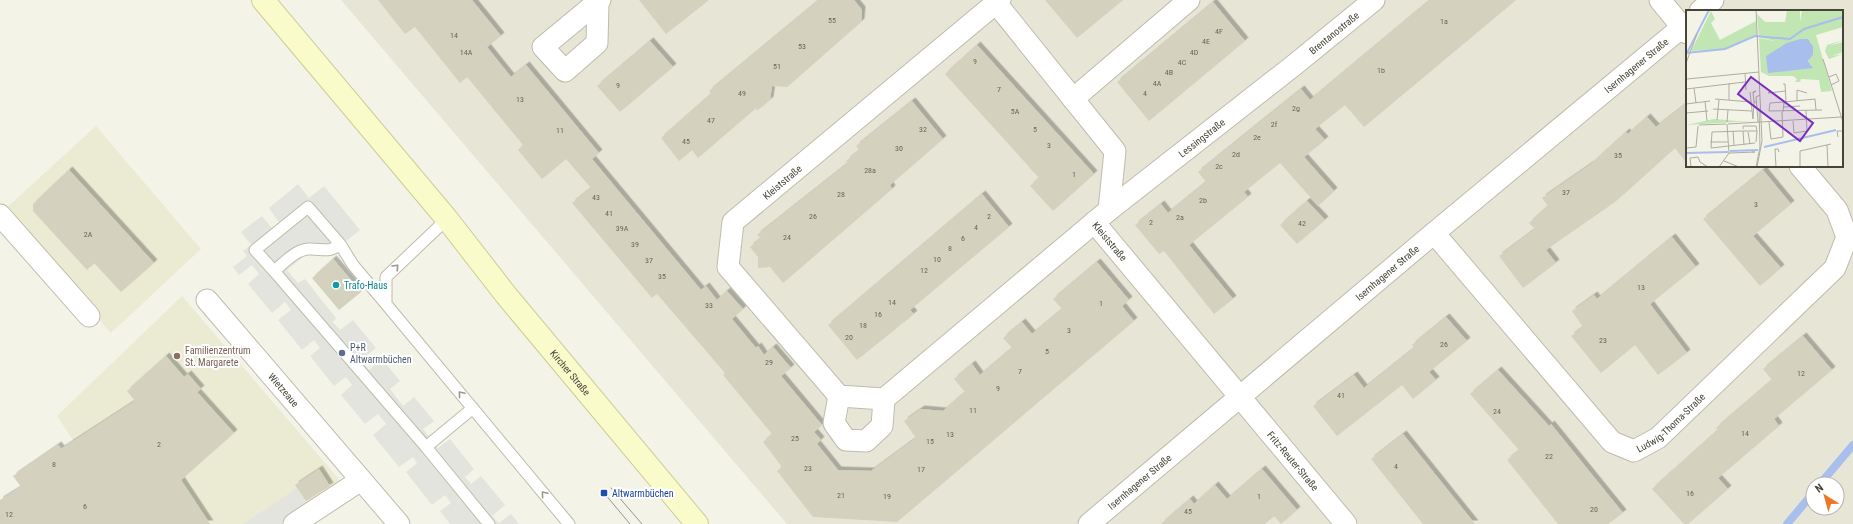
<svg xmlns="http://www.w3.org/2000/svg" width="1853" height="524" viewBox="0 0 1853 524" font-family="'Roboto Condensed',sans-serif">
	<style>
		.residential { fill: #e7e6d6; fill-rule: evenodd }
		.education { fill: #ebebd3 }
		.parking { fill: #e4e4df }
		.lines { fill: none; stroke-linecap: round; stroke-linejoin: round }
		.stream { stroke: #a8beec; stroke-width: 8 }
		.building { fill: #d4d1be; filter: url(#shadow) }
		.lane-casing { stroke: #bebcab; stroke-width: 13 }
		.street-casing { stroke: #bebcab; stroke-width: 23 }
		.secondary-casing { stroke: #cdcd98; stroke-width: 24 }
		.lane { stroke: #fff; stroke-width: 11 }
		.street { stroke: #fff; stroke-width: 21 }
		.secondary { stroke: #fafbca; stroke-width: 22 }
		.tram { stroke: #969696; stroke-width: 1 }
		.oneway { stroke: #999891 }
		.culture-dot { fill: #0f9aa8; stroke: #fff; stroke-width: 1.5 }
		.service-dot { fill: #5c6f8a; stroke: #fff; stroke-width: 1.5 }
		.education-dot { fill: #8d6e63; stroke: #fff; stroke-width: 1.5 }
		.transit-dot { fill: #1a4fb4; stroke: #fff; stroke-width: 1.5 }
		.labels { text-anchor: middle; stroke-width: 4; stroke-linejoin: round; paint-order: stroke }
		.number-label { font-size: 8px; fill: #6a6759 }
		.street-label { font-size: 10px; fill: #464437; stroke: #fff }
		.culture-label { font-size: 10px; fill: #0d838f; stroke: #fff; text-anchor: start }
		.service-label { font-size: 10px; fill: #4e5e75; stroke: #fff; text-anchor: start }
		.education-label { font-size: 10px; fill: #785e54; stroke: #fff; text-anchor: start }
		.transit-label { font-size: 10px; fill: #164399; stroke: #fff; text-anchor: start }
		.inset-river { fill: none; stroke: #a8beec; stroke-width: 2 }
		.inset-road { fill: none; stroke: #aeada1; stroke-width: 1 }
		.view { fill: #7b2cbf; fill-opacity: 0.15; stroke: #7b2cbf; stroke-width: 2 }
		.inset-edge { fill: none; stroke: #464437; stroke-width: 2 }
	</style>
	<defs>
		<filter id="shadow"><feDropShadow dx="3.5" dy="-3.5" stdDeviation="0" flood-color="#0004"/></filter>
	</defs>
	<rect width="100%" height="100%" fill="#f3f3e8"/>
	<path class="residential" d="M341,0H1853V524H787ZM1687,11H1842V166H1687ZM1813,484H1837V508H1813Z"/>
	<path class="education" d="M96,126L201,249L111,333L2,212Z
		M182,296L338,478L339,483L286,524H128L57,416Z"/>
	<path class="parking" d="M298,184L309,198L324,186L360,230L330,254L320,243L287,270L298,283L305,279L336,318L333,322L340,330L353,320L376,348L361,360L369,370L382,359L400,381L390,389L403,406L414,397L434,421L423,429L438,448L450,439L474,469L465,477L471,484L481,476L505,505L492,516L499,523L511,514L519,524H450L440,511L451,503L445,495L432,505L406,472L417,463L413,457L399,467L373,435L386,424L378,414L365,424L341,395L352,385L346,377L334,386L310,356L320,348L314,340L302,350L278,320L291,310L285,302L272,313L248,284L259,274L252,265L239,275L233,267L247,256L243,251L251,245L241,232L262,216L272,228L279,222L269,208Z
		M297,488L310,507L286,524H243Z"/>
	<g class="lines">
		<path class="stream" d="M1820,484L1853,445
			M1787,524L1813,493"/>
	</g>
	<path class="building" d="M378,0H472L501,36L487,47L511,77L526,65L599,153L592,159L701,290L706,286L717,300L727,291L743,309L732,319L756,348L758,346L764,355L773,347L791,368L781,376L822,425L814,432L821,440L817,444L838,470L871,471L916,438L904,421L921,409L943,411L965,392L954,379L972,364L980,375L1012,348L1003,338L1022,322L1032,334L1062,309L1053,299L1097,262L1129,300L1122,306L1134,321L897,522L813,517L777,471L782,467L763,442L772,434L723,375L725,373L657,294L652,298L572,203L591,188L566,159L542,179L518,150L523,145L467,77L460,83L415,27L405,34Z
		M639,0H709L666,34Z
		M819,0H854L862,10L861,22L787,87L772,86L770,100L757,111L756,108L698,158L692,150L679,161L661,138L711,94L709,91Z
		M1045,0H1123L1077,38Z
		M1430,0H1516L1364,127L1345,105L1315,129L1325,140L1304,157L1334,191L1318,206L1280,163L1244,192L1248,197L1189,245L1233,299L1214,314L1164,251L1159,254L1135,225L1161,204L1168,213L1206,182L1198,172L1301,89L1310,100Z
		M1213,2L1245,41L1149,121L1117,82Z
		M650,41L673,67L620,112L597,86Z
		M977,45L1094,174L1053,211L1030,186L1039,178L945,74Z
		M912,101L943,139L890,185L892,189L783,283L770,267L758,268V257L750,247L761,238L757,235L848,163L846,161L859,150L856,146Z
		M1687,103V164L1675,148L1615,202L1546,250L1556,263L1523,288L1499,256L1535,229L1529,223L1548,206L1542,198L1591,164L1626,132L1628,134L1647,117L1656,127Z
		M69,170L154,263L121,292L94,263L87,270L33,211V204Z
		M1763,170L1791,204L1753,236L1781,268L1760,286L1703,219Z
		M982,194L1009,227L910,310L914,314L857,360L828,325Z
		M1307,201L1325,220L1297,244L1280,225Z
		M1672,237L1696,267L1650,304L1687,353L1658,375L1635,345L1601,373L1571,336L1583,327L1572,311L1594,295L1597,299Z
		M333,259L361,292L339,310L312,278Z
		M1446,317L1467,341L1429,372L1436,380L1413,399L1402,385L1337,436L1313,406L1354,375L1364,388L1414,348L1412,345Z
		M1803,336L1832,370L1774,419L1779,426L1718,478L1728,489L1688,524H1684L1652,489L1718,430L1716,428L1772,380L1763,369Z
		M166,356L184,377L188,374L201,389L197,392L234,433L181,480L210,524H0V500L21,487L13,476L58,445L61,449L135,401L127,391Z
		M1498,370L1549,426L1551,424L1623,513L1608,524H1558L1507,460L1519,450L1470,394Z
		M1403,434L1475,524H1423L1371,459Z
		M319,469L330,486L306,501L295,485Z
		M1262,469L1297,510L1281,524L1274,516L1265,524H1161L1190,499L1194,504L1215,485L1227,499Z"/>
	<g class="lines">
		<g class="lane-casing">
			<path id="lane" d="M447,219L386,277V304L569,524
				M340,244L353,265L386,304
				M274,271C283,264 295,250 308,249C322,248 328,254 340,244L308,207L255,250L274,271L426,447
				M473,408L426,447L489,524"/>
		</g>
		<g class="street-casing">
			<g id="street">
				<path d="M1000,0L996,3L1115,151L1109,210"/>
				<path d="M1660,0L1687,33"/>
				<path d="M598,2L597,43L565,71L543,47L600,0"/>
				<path id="s1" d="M996,3L733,222L728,267L839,396L884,399L1109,210L1293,66L1374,0"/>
				<path d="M1700,11L1713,0"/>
				<path d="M1073,99L1189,0"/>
				<path d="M0,215L89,316"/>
				<path id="s2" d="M1094,222L1346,524"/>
				<path id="s3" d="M1434,233L1612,442L1634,451L1658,438L1835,268L1847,237L1837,210L1800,166"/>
				<path id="s4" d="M207,300L399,524"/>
				<path d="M839,396L834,423L846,440L866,441L882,426L884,399"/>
				<path d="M294,524L361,480"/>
				<path id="s5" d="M1089,524L1434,233L1687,23"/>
			</g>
		</g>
		<g class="secondary-casing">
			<g id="secondary">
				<path id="s6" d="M263,0L447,219L506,295L697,524"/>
			</g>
		</g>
		<use href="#lane" class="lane"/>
		<use href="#street" class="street"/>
		<use href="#secondary" class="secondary"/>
		<path class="tram" d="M611,488L642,524
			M604,493L630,524"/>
	</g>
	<defs><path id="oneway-chevron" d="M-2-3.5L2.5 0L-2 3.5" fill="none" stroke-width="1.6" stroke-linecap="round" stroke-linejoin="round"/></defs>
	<g class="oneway">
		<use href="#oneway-chevron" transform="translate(396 267) rotate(-47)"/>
		<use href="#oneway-chevron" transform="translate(461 394) rotate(-130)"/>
		<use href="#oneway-chevron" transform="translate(544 494) rotate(-130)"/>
	</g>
	<circle class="culture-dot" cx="336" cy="285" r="4"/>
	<circle class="service-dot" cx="342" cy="353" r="4"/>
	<circle class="education-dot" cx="177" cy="356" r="4"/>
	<rect class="transit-dot" x="600" y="489" width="8" height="8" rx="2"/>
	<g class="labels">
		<g class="number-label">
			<text x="832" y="23">55</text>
			<text x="1444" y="24">1a</text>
			<text x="1219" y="34">4F</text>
			<text x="454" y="38">14</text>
			<text x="1206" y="44">4E</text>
			<text x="802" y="49">53</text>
			<text x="466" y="55">14A</text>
			<text x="1194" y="55">4D</text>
			<text x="975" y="64">9</text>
			<text x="1182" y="65">4C</text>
			<text x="777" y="69">51</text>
			<text x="1381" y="73">1b</text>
			<text x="1169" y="75">4B</text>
			<text x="1157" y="86">4A</text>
			<text x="618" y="88">9</text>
			<text x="999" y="92">7</text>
			<text x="742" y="96">49</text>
			<text x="1145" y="96">4</text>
			<text x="520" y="102">13</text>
			<text x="1296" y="111">2g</text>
			<text x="1015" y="114">5A</text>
			<text x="711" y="123">47</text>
			<text x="1274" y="127">2f</text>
			<text x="923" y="132">32</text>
			<text x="1035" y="132">5</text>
			<text x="560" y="133">11</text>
			<text x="1257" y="140">2e</text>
			<text x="686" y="144">45</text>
			<text x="1049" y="148">3</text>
			<text x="899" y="151">30</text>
			<text x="1236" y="157">2d</text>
			<text x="1618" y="158">35</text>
			<text x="1219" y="169">2c</text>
			<text x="870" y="173">28a</text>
			<text x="1074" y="177">1</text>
			<text x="1566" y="195">37</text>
			<text x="841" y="197">28</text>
			<text x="596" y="200">43</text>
			<text x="1203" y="203">2b</text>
			<text x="1756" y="207">3</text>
			<text x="609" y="216">41</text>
			<text x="813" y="219">26</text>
			<text x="989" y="219">2</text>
			<text x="1180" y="220">2a</text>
			<text x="1151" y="225">2</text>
			<text x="1302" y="226">42</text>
			<text x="976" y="230">4</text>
			<text x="622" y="231">39A</text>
			<text x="88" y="237">2A</text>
			<text x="787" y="240">24</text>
			<text x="963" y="241">6</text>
			<text x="635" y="247">39</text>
			<text x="950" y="251">8</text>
			<text x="937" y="262">10</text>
			<text x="649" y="263">37</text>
			<text x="924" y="273">12</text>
			<text x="662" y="279">35</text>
			<text x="1641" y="290">13</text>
			<text x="892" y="305">14</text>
			<text x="1101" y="306">1</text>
			<text x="709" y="308">33</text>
			<text x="878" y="317">16</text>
			<text x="863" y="328">18</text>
			<text x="1069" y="333">3</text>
			<text x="849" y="340">20</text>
			<text x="1603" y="343">23</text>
			<text x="1444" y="347">26</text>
			<text x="1047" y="354">5</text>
			<text x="769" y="365">29</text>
			<text x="1020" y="374">7</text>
			<text x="1801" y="376">12</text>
			<text x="998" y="391">9</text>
			<text x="1341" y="398">41</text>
			<text x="973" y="413">11</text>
			<text x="1497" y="414">24</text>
			<text x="1745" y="436">14</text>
			<text x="950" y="437">13</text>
			<text x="795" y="441">25</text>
			<text x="930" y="444">15</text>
			<text x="159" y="447">2</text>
			<text x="1549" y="459">22</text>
			<text x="54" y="467">8</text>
			<text x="1396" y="469">4</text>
			<text x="808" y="471">23</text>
			<text x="921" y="472">17</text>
			<text x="1690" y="496">16</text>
			<text x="841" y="498">21</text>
			<text x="887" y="499">19</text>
			<text x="1259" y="499">1</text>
			<text x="85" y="509">6</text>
			<text x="1594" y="512">20</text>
			<text x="1188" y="514">45</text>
			<text x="9" y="517">12</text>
		</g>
		<g class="street-label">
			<text dy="4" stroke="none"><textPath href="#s1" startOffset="1183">Brentanostraße</textPath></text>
			<text dy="4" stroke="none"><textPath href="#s5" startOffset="714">Isernhagener Straße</textPath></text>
			<text dy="4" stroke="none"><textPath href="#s1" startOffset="1014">Lessingstraße</textPath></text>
			<text transform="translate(782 182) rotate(-40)" y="4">Kleiststraße</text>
			<text dy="4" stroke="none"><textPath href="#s2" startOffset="25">Kleiststraße</textPath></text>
			<text dy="4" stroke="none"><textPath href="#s5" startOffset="390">Isernhagener Straße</textPath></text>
			<text dy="4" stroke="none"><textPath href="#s6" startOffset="483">Kircher Straße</textPath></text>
			<text dy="4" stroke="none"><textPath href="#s4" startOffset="118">Wietzeaue</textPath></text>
			<text dy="4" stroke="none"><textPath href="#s3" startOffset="345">Ludwig-Thoma-Straße</textPath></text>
			<text dy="4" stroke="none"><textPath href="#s2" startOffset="311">Fritz-Reuter-Straße</textPath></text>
			<text dy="4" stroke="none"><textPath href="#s5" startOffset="66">Isernhagener Straße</textPath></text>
		</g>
		<g class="culture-label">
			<text x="344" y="289">Trafo-Haus</text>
		</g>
		<g class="service-label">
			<text x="350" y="351">P+R<tspan x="350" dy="12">Altwarmbüchen</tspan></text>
		</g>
		<g class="education-label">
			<text x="185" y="354">Familienzentrum<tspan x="185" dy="12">St. Margarete</tspan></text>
		</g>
		<g class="transit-label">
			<text x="612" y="497">Altwarmbüchen</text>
		</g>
	</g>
	<g transform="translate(1686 10)">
		<rect width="157" height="157" fill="#f3f3e8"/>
		<path d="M101,0H114V12L116,0H157V17L130,25L146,81L135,82L133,70L115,69L114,72H109L111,69L107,66H83L75,62L73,28L93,32L73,27L71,4L79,12H99ZM114,29L124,31L127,36V45L122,51L126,56L80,46ZM25,1L29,9L25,13L34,30L70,11L71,25L41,39L5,41ZM157,30L143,36L157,32V42L146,46L157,44L143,49L139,41L141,35ZM28,109L51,111H65L0,115Z" fill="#c1e5b3" fill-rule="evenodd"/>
		<path d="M114,29H122L127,36V45L122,51L127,58L82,63L80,46L101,33Z" fill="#a8beec"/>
		<path class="inset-river" d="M0,43L39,39L69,26L104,29L118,19L157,7M1,43L23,0M78,137L150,120M44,141L72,140M0,143L42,142"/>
		<path class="inset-road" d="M70,0L76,131L71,157M137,49L157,112M0,53L11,24M59,63L60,80M143,67L150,64L153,71L145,75M1,69L73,62M97,74H99L100,92M8,78L10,93M0,79L59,72M64,82L67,109M85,82L82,83L100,81M67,83L70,81L67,82V83L68,92M29,89L65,92M43,90V73M19,91L21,111M111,91V80L121,83M98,92L84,93L83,101L136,100M0,94L24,91M98,97L114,96M27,99L66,101M97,102L98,92L129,89L130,100M0,103L22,101M67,109L68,92H71M31,110L33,90M107,111L108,123L121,121L120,100M41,112L42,100M72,112L70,87L74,85M83,112L85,129L97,127L96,102M42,114L155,107M13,115L40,114M57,119V116H70L71,121M47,121L48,135M57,121L26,122L25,138L69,133M57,121H71L70,132M57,121L58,135M62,122L64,134M152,127L151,121H157M24,132H42M141,135L142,157M0,138L10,137L12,116M43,143L69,142H66M38,151L53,157M5,157L4,148L12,147L14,152L22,157M33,157L43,143L41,114M70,157L74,137L73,98M90,157L89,139H92L93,142M114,157V141L145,134"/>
		<path class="view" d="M65,67L127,113L114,131L52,84Z"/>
		<rect width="157" height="157" class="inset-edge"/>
	</g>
	<g transform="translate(1825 496) rotate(323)"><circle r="19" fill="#ffffff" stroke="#b5b4af"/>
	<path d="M0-3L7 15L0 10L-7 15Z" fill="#ed7825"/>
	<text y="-6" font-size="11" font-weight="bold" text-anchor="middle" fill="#464437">N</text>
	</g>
</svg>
